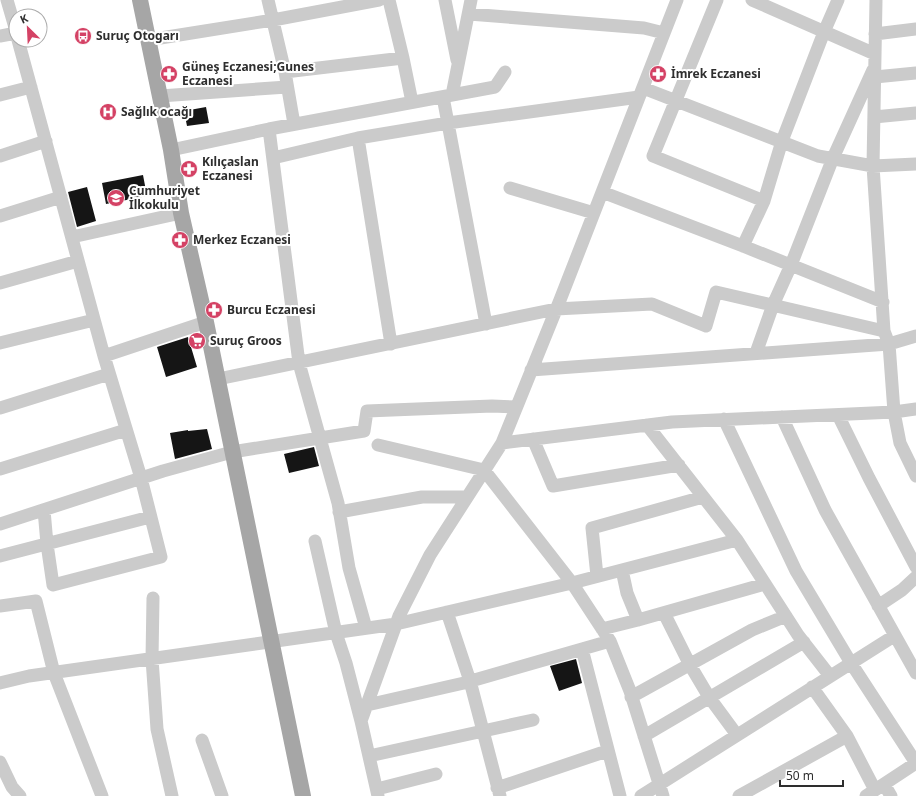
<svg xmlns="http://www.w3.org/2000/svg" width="916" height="796" viewBox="0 0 916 796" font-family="'Noto Sans',sans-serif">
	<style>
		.building { fill: #151515 }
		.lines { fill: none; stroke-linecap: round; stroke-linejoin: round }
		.minor { stroke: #cbcbcb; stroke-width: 13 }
		.major { stroke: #a6a6a6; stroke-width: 16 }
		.labels { text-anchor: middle; stroke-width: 4; stroke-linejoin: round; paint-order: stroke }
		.poi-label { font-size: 12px; font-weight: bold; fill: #2e2e2e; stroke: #fff; text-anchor: start }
	</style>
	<rect width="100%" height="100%" fill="#fff"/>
	<path class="building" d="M206,107L209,123L187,126L184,111Z
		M143,175L147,196L106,204L102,183Z
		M87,187L96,221L77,227L68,192Z
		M188,337L197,367L166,377L157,347Z
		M207,429L212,449L175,459L170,433L188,430V431Z
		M314,447L319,466L289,473L284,454Z
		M576,659L582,683L559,691L550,666Z"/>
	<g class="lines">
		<path class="minor" d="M7,0L16,31
			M268,0L285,72L294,124
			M389,0L403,58L412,102
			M445,0L457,60
			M717,0L653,156L764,201
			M752,0L875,54
			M876,0L873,166L884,331L889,344L894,412L900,443L916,476
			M469,14L644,28L664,33
			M875,34L916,29
			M0,36L16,33
			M18,40L104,356L141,478L161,557L53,585L47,544L44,510
			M148,40L273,20L379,0
			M285,72L403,58
			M875,77L916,73
			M643,88L818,156L873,166L916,164
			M0,95L31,87
			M452,95L471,0
			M160,96L287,87
			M443,97L486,324
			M874,117L916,113
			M269,129L299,363L338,503L349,568L366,628
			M358,138L391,344
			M171,150L269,129L495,87L505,72
			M0,156L46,141
			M273,158L358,138L448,123L639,97
			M510,188L594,213
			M602,192L743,246L883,302
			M0,216L61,197
			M72,237L181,213
			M743,246L764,201L782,141L824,32L838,0
			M0,283L78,261
			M0,343L94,320
			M756,353L773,305L791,265L833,158L873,70
			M104,356L206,322
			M531,370L889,344L916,336
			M218,379L556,309L652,304L706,326L716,292L884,331
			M0,408L109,374
			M838,415L869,478L916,567
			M782,417L825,510L916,673
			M724,419L796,571L851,663L916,763L866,796
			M647,425L737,540L798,635L830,676
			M533,439L553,486L679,465
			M502,443L672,422L894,412L916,409
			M378,445L484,470L572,583L610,641L630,691L663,796
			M0,469L126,430
			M339,512L422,497H467
			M0,524L163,471L232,452L364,431L367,411L492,406L516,407
			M315,541L336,633L346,663L361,721
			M0,556L150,517
			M622,570L627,593L638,620
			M597,576L592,528L703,497
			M153,598L152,659L157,729L172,796
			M0,606L36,601L54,673L102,796
			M878,606L902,590L916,577
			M447,612L470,681L500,796
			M664,613L690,665L709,697L737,735
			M602,629L638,620L765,584
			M582,649L620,796
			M0,683L29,676L396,624L572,583L737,540
			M812,687L847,736L875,790
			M631,697L752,630L786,616
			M367,705L464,683L610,641
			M644,736L804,642
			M202,740L222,796
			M369,756L533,720
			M0,762L12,787L20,796
			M884,784L891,796
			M497,788L607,751
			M377,789L436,774
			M378,796L361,721L399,616L430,555L502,443L560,300L677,0
			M641,796L894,636
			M739,796L847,736"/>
		<path class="major" d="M140,0L171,150L181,213L206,322L303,796"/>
	</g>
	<defs>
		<g id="bus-disc" transform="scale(0.9)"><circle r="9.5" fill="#d44265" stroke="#fff"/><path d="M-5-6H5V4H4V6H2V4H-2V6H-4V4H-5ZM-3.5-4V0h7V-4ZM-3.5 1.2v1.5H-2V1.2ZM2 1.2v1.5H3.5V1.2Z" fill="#fff"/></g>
		<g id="pharmacy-disc" transform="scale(0.9)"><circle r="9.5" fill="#d44265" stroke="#fff"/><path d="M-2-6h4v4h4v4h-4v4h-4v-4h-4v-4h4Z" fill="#fff"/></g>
		<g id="hospital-disc" transform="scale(0.9)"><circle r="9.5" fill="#d44265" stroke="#fff"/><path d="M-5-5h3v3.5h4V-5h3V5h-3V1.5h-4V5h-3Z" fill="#fff"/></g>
		<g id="school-disc" transform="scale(0.9)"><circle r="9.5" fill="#d44265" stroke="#fff"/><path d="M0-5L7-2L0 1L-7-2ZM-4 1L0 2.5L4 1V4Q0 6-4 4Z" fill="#fff"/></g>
		<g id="supermarket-disc" transform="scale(0.9)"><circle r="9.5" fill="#d44265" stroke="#fff"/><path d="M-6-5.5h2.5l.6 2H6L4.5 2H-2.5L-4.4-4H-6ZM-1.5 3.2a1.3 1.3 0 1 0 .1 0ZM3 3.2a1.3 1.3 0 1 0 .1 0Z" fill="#fff"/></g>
	</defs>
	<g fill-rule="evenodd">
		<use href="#bus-disc" x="83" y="36"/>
		<use href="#pharmacy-disc" x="169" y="74"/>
		<use href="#pharmacy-disc" x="658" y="74"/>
		<use href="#hospital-disc" x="108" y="112"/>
		<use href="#pharmacy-disc" x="189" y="169"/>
		<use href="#school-disc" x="116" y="198"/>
		<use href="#pharmacy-disc" x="180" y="240"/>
		<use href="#pharmacy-disc" x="214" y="310"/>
		<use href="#supermarket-disc" x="197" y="341"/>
	</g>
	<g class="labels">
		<g class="poi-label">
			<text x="96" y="40">Suruç Otogarı</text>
			<text x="182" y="71">Güneş Eczanesi;Gunes<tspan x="182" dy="14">Eczanesi</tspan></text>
			<text x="671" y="78">İmrek Eczanesi</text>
			<text x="121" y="116">Sağlık ocağı</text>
			<text x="202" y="166">Kılıçaslan<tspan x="202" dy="14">Eczanesi</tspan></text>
			<text x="129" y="195">Cumhuriyet<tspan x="129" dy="14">İlkokulu</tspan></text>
			<text x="193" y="244">Merkez Eczanesi</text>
			<text x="227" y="314">Burcu Eczanesi</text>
			<text x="210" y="345">Suruç Groos</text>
		</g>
	</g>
	<g transform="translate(28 28) rotate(336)"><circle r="19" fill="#ffffff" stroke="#ababab"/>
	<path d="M0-3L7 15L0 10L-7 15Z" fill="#d44265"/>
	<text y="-6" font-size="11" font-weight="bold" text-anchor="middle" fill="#2e2e2e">K</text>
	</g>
	<path d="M780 780v6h63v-6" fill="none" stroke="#2e2e2e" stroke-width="2"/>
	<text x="786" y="780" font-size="12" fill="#2e2e2e" stroke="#ffffff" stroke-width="3" paint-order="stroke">50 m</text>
</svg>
